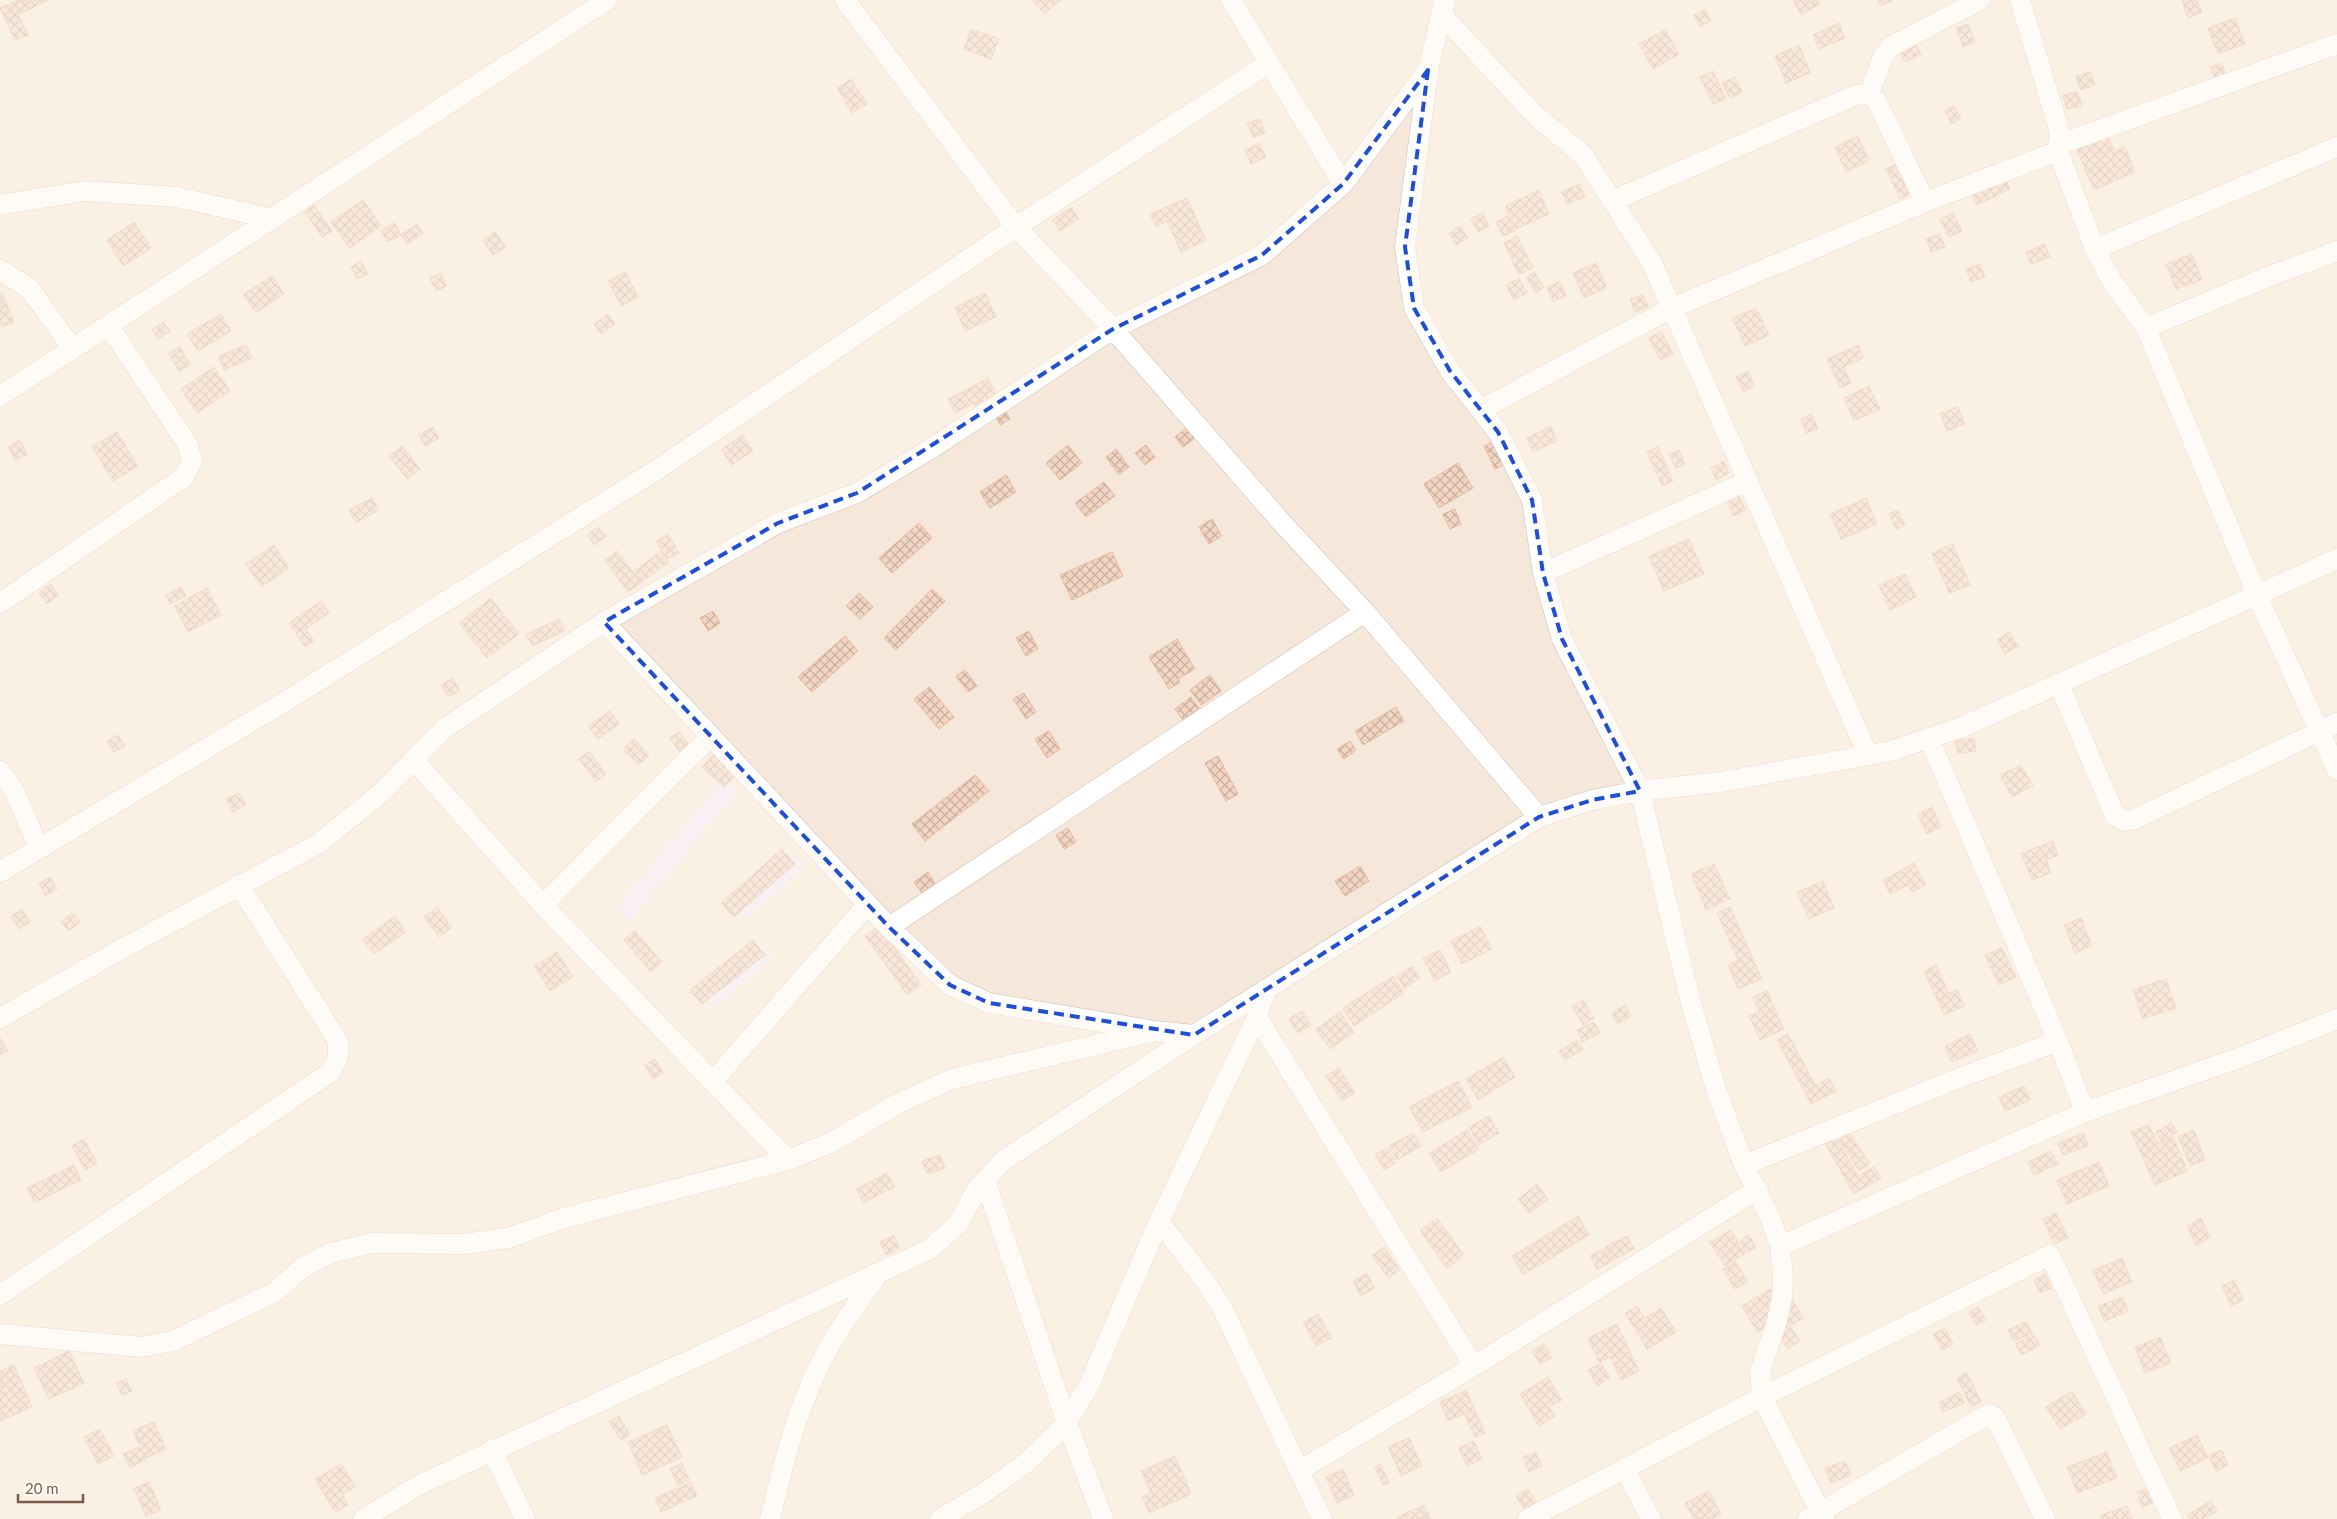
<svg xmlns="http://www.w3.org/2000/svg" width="2337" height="1519" viewBox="0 0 2337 1519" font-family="Lato,sans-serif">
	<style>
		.residential { fill: #f5e8da }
		.education { fill: #f3e8fa }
		.building { fill: url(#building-cross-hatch); stroke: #e6bba3 }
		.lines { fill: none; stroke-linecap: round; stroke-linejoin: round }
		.minor-casing { stroke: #d1beb0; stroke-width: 21 }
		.minor { stroke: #fff; stroke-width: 20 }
		.marked { fill: none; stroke: #1d4ed8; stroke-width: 4; stroke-dasharray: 10 6; stroke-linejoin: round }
	</style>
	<defs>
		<pattern id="building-cross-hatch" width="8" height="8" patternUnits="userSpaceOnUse" patternTransform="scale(1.25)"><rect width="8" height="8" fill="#f3d5c3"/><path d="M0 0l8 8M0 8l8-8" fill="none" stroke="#cab0a1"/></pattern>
	</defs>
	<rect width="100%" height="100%" fill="#fdf6ec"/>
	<path class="residential" d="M0,0H2337V1519H0Z"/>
	<path class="education" d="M723,779L737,791L631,919L617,908Z
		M792,854L804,867L748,918L736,904Z
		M760,943L772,957L716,1006L704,993Z"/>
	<path class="building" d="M18,0H49L18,15L28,35L15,40L0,8Z
		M1032,0H1061L1044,14Z
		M1793,0H1818L1820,4L1801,15Z
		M1878,0H1893L1881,6Z
		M2182,0H2197L2202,12L2188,18Z
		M1705,9L1711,20L1700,27L1694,15Z
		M2235,18L2245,44L2218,54L2208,28Z
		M1839,23L1845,38L1819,49L1813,35Z
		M1968,24L1975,42L1963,47L1957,28Z
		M971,29L999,39L991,59L964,49Z
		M1665,30L1679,54L1653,69L1639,44Z
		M1915,42L1921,55L1905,62L1899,50Z
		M1799,45L1810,73L1786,83L1775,56Z
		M2222,63L2226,76L2215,80L2211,67Z
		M1713,71L1726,99L1713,104L1700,77Z
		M2090,72L2095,85L2081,90L2076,76Z
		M1735,77L1742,92L1730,98L1722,83Z
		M851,79L867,104L852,113L837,88Z
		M2078,92L2082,106L2067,109L2063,95Z
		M1954,106L1961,118L1951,124L1945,111Z
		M1260,119L1265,133L1253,137L1247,123Z
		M2105,130L2114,151L2125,147L2135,172L2094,190L2074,143Z
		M1858,136L1869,161L1846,172L1835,147Z
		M1259,143L1266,157L1251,164L1245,150Z
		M1896,164L1910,194L1900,199L1886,169Z
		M2004,176L2010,189L1977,205L1971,191Z
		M1579,184L1585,197L1567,204L1562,192Z
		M1539,190L1549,214L1516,229L1505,206Z
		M1187,198L1206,241L1181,252L1167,221L1156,227L1150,214Z
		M363,200L381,226L350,248L331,222Z
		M314,205L332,231L322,237L305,212Z
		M1072,207L1079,219L1060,231L1052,220Z
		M1483,213L1489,227L1478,232L1471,219Z
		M1953,213L1962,231L1949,237L1940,220Z
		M1508,216L1515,231L1503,236L1496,222Z
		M134,222L151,248L123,266L107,240Z
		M395,223L401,235L387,242L381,230Z
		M417,224L423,233L408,244L401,235Z
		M1460,226L1468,238L1456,245L1449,233Z
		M495,232L506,247L493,255L483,240Z
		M1940,234L1945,247L1931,252L1926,239Z
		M1517,236L1533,268L1519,275L1504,243Z
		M2045,244L2050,257L2031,264L2026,252Z
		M2192,254L2202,280L2176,289L2166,264Z
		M361,261L368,274L357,279L351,267Z
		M1596,263L1607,288L1584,298L1573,273Z
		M1980,264L1985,277L1971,282L1966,269Z
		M625,272L638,297L621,306L608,281Z
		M1534,272L1544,287L1536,293L1526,278Z
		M441,273L447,286L436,291L430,278Z
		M272,276L284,294L256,313L243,295Z
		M1519,278L1527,293L1514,300L1506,285Z
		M1560,281L1566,296L1553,301L1547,287Z
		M2,293L14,322L2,327L0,323V294Z
		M985,293L996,317L965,331L955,307Z
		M1643,295L1648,307L1635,312L1630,299Z
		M1756,308L1769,335L1745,346L1732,318Z
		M221,314L231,331L198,351L187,334Z
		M608,314L615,324L601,334L594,324Z
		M163,322L170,331L158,339L152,330Z
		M1661,331L1673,354L1660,360L1649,338Z
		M246,345L252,358L224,370L219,356Z
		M1858,345L1863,358L1844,367L1851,383L1840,388L1827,359Z
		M180,347L190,365L179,371L168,353Z
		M214,367L230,391L197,413L181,389Z
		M1748,371L1754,386L1743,392L1736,377Z
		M988,378L1010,419L1000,425L990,405L978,411L974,403L955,413L948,399Z
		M1869,386L1880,409L1854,421L1844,398Z
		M1958,407L1965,424L1947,431L1940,413Z
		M1812,414L1818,429L1806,433L1801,419Z
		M1551,426L1557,441L1533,452L1527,438Z
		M433,427L439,438L425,446L419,435Z
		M1187,427L1195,438L1183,447L1175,437Z
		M117,432L138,466L113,481L92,447Z
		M742,435L753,451L732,465L721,450Z
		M1507,435L1518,458L1495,469L1484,446Z
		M20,440L27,454L15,460L8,447Z
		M1068,445L1082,463L1060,480L1046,463Z
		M1146,445L1155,457L1145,465L1135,453Z
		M402,446L420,469L407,479L389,456Z
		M1658,447L1673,481L1662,486L1647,452Z
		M1116,449L1129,467L1119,475L1106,457Z
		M1679,450L1685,464L1676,468L1669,454Z
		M1724,461L1729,473L1716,480L1711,468Z
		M1458,463L1473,488L1439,508L1424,484Z
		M1006,475L1016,492L990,508L980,492Z
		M1104,482L1115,496L1086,517L1075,503Z
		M1739,496L1746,510L1734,516L1727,502Z
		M372,498L379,510L356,523L349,510Z
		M1866,498L1877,524L1841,539L1830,514Z
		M1455,509L1461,524L1450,529L1443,514Z
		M1898,510L1905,525L1896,530L1889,514Z
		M1212,519L1222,536L1209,544L1199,527Z
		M919,523L932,538L892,573L879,558Z
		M598,527L606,536L594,545L587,535Z
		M668,534L679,553L667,559L656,541Z
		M1689,539L1704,574L1664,591L1649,556Z
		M1953,544L1970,585L1949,593L1932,553Z
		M274,545L289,568L261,587L246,564Z
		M617,551L633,572L661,551L669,562L628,592L605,560Z
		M1112,552L1123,576L1072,600L1060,575Z
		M1905,574L1916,597L1890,610L1879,585Z
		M51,584L59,595L47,604L39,593Z
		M181,587L186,596L170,604L166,595Z
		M207,588L221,615L188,632L174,606Z
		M932,589L945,601L896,650L884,638Z
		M859,593L873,607L860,619L846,606Z
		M491,598L519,634L487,658L459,623Z
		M321,601L329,613L306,629L314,641L305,647L289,623Z
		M713,611L720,623L708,631L700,618Z
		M559,619L565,631L532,646L526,634Z
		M1029,631L1038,649L1026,656L1016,638Z
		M2009,632L2018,646L2005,654L1997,640Z
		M845,636L858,651L812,692L798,677Z
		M1177,639L1195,669L1178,679L1180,682L1169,689L1149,657Z
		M965,670L977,686L968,692L956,676Z
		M1210,675L1221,691L1201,705L1190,690Z
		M453,678L460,690L448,697L441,685Z
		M929,687L954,717L939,729L914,699Z
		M1024,693L1036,712L1026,719L1013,699Z
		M1191,697L1199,708L1183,720L1175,709Z
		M1396,707L1404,721L1363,745L1355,731Z
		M610,711L619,724L598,739L588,726Z
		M1049,731L1060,749L1047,758L1035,739Z
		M679,732L688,744L679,751L670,738Z
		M118,735L125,746L114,752L107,741Z
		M1974,738L1976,751L1958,754L1955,741Z
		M634,739L649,755L639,765L623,749Z
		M1350,741L1356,750L1344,759L1337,749Z
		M589,751L606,774L596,782L579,759Z
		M717,751L739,771L724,787L702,767Z
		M1218,756L1238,794L1226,801L1205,763Z
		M2021,765L2033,786L2012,797L2000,775Z
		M975,775L989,791L925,841L912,824Z
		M239,793L246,805L233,812L226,799Z
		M1932,807L1941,827L1927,834L1918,814Z
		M1068,828L1076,842L1064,849L1056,835Z
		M2053,841L2058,855L2046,860L2051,873L2032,880L2021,853Z
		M782,849L795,864L734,917L721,903Z
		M1914,863L1926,885L1912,892L1908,885L1890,894L1883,880Z
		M1714,864L1730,899L1706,910L1691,874Z
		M1360,866L1369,881L1345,896L1335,881Z
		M928,872L935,883L922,893L914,882Z
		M50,877L57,889L45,896L39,883Z
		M1823,881L1834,908L1809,919L1797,892Z
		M437,907L452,927L439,937L424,917Z
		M1730,907L1762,979L1738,989L1728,965L1738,960L1717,913Z
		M22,909L30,922L19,929L11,916Z
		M72,913L80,922L69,931L61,922Z
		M395,916L406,932L374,954L362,939Z
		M2081,918L2092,946L2075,953L2064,925Z
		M879,926L921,985L907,995L865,936Z
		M1480,926L1492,949L1462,964L1451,941Z
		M635,931L662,962L651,972L624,940Z
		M753,940L765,955L702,1004L690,990Z
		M2002,948L2016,977L1999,985L1985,955Z
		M1440,950L1451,972L1435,981L1423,958Z
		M557,952L573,977L550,991L534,966Z
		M1936,965L1949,993L1957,990L1964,1006L1944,1015L1924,971Z
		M1412,966L1420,978L1404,988L1397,976Z
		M1393,976L1404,993L1354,1026L1343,1008Z
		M2166,979L2176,1008L2143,1019L2133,990Z
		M1767,991L1784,1029L1760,1040L1749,1016L1760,1012L1753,997Z
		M1583,1000L1594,1018L1583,1025L1572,1007Z
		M1625,1005L1631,1016L1618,1024L1612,1013Z
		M1302,1011L1311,1025L1298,1033L1289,1019Z
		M1340,1012L1354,1032L1330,1049L1316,1029Z
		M1594,1022L1600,1033L1582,1042L1577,1030Z
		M1788,1034L1815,1085L1829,1078L1836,1091L1811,1104L1777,1040Z
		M1970,1034L1978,1051L1952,1062L1945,1046Z
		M0,1038L8,1051L0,1055Z
		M1577,1040L1583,1049L1565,1060L1559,1051Z
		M1503,1057L1515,1077L1478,1100L1466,1079Z
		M655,1059L663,1073L653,1079L645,1065Z
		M1339,1068L1355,1093L1342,1101L1326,1076Z
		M1458,1081L1472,1107L1423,1132L1409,1107Z
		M2024,1086L2030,1100L2005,1111L1999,1097Z
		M1489,1116L1499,1133L1479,1145L1469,1127Z
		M2172,1123L2177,1132L2161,1141L2156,1132Z
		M2149,1125L2158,1143L2173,1137L2188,1171L2155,1185L2131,1132Z
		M1467,1130L1479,1149L1441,1172L1429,1153Z
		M2194,1130L2205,1160L2190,1166L2178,1136Z
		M1413,1133L1421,1146L1397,1160L1389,1146Z
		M1850,1133L1870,1164L1859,1171L1839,1140Z
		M2084,1133L2088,1146L2063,1155L2058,1143Z
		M1834,1134L1858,1176L1874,1167L1881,1178L1854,1194L1823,1140Z
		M84,1139L97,1163L85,1170L72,1146Z
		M1387,1148L1396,1163L1384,1170L1375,1154Z
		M2051,1151L2058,1164L2034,1175L2028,1162Z
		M940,1155L945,1168L927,1174L922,1161Z
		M2099,1162L2109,1186L2067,1204L2057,1180Z
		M74,1165L81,1180L34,1203L27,1188Z
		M887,1173L895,1187L863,1203L856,1189Z
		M1537,1184L1548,1199L1529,1213L1518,1199Z
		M2056,1213L2068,1238L2054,1244L2043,1219Z
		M1578,1216L1589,1235L1523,1275L1512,1256Z
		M1437,1218L1464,1255L1447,1268L1420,1231Z
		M2201,1218L2210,1238L2196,1245L2187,1226Z
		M1731,1230L1745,1254L1725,1266L1710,1242Z
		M894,1235L899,1248L886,1255L880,1242Z
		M1749,1235L1756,1248L1746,1253L1740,1241Z
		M1627,1236L1634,1249L1612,1261L1605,1247Z
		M1384,1247L1400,1270L1388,1278L1372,1255Z
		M1604,1249L1611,1262L1597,1269L1590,1256Z
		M2122,1258L2132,1282L2103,1294L2093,1270Z
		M1736,1262L1748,1282L1735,1289L1723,1269Z
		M1367,1273L1375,1288L1361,1296L1353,1281Z
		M2045,1274L2052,1288L2040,1293L2034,1280Z
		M2234,1280L2243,1300L2231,1306L2222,1286Z
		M1782,1282L1803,1318L1790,1326L1800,1341L1788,1349L1772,1323L1757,1332L1742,1306Z
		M2123,1297L2128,1312L2104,1321L2098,1306Z
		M1637,1306L1645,1318L1661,1308L1676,1332L1647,1349L1625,1313Z
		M1978,1307L1986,1320L1977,1326L1969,1313Z
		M1318,1314L1332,1338L1316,1346L1303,1322Z
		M2026,1321L2032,1333L2014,1341L2008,1330Z
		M1617,1324L1639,1371L1621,1380L1610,1357L1599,1362L1588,1338Z
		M1945,1328L1953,1344L1942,1350L1933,1334Z
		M2033,1334L2040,1345L2022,1355L2015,1344Z
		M2160,1337L2171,1363L2145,1373L2135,1347Z
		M1544,1344L1552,1358L1540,1364L1532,1351Z
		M69,1351L84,1383L49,1399L34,1368Z
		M1601,1363L1610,1378L1597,1386L1588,1370Z
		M14,1365L32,1407L0,1421V1371Z
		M1967,1373L1981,1402L1971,1407L1957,1378Z
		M1548,1377L1562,1400L1549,1407L1555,1416L1539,1426L1520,1394Z
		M126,1379L132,1391L122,1395L116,1383Z
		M1466,1390L1485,1433L1475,1437L1464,1414L1448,1421L1440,1402Z
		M2072,1391L2086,1414L2060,1429L2046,1407Z
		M1959,1392L1964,1403L1943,1412L1939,1402Z
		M619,1416L630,1435L621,1440L609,1422Z
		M154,1422L166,1449L145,1458L133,1431Z
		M667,1425L682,1457L642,1475L628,1442Z
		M100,1429L114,1456L98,1464L84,1437Z
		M2197,1435L2208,1458L2180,1471L2169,1448Z
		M1409,1438L1422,1466L1401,1476L1388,1447Z
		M1474,1441L1482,1459L1467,1466L1459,1448Z
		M139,1447L145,1460L130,1468L123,1454Z
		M2222,1450L2228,1465L2216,1471L2209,1456Z
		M1536,1452L1542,1466L1529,1472L1523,1457Z
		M2107,1452L2117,1478L2077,1493L2067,1467Z
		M1175,1456L1191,1494L1149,1513L1142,1497L1151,1493L1141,1471Z
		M1845,1461L1851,1475L1831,1483L1825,1468Z
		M682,1463L689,1480L678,1485L670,1469Z
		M341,1464L355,1487L342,1494L348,1505L335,1512L315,1479Z
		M1381,1464L1389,1483L1383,1485L1375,1467Z
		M1343,1469L1354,1495L1337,1503L1326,1477Z
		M149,1482L161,1510L146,1517L134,1488Z
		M691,1482L697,1496L661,1512L655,1498Z
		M2152,1487L2157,1501L2142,1507L2137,1492Z
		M1528,1489L1536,1502L1524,1509L1516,1496Z
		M1709,1491L1721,1514L1711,1519H1694L1685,1503Z
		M2211,1501L2217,1511L2203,1519H2190L2187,1515Z
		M1424,1505L1431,1519H1398L1397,1517Z
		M2127,1506L2132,1519H2102L2101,1515Z"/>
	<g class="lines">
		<g class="minor-casing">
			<path id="minor" d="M845,0L1016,227L1113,329L1284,525L1365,612L1539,817
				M1231,0L1343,184
				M2020,0L2060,133L2058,151L2095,249L2113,283L2146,328L2257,595L2337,770
				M1441,14L1536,116L1583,155L1652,263L1868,755
				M1428,72L1405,247L1414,308L1450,371L1498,432L1532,500L1543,573L1562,639L1640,791L1690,999L1715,1086L1744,1165L1771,1220L1780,1246L1783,1274L1782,1297L1777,1321L1760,1372L1762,1397L1824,1519
				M1869,94L1883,57L1890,47L1980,0
				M2058,145L2337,44
				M1612,201L1856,95L1869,94L1876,100L1925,202
				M0,205L85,191L177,197L273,219
				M2095,249L2337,147
				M0,270L29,288L73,349
				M2146,328L2270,276L2337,251
				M0,396L607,0
				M1480,410L1672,308L1925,202L2058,151
				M1543,573L1748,481
				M0,603L184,477L192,462L188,445L109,326
				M604,622L889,927L950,985L989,1003L1155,1031L1194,1035
				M2059,684L2115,816L2124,821L2135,819L2337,723
				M1929,738L2058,1041L2085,1112
				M414,760L543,905L711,736
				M0,771L14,790L39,848
				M0,872L286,701L658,469L1016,227L1269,63
				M543,905L788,1160
				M889,927L1365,612
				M1257,1017L1474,1366
				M0,1018L125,947L318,844L381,793L445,728L604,622L778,523L857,493L932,448L1113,329L1262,255L1343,184L1428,70L1445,0
				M713,1081L868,904
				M1744,1165L1954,1080L2058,1041
				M985,1180L1067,1423L1103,1519
				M1159,1221L1203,1278L1222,1307L1322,1519
				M1780,1246L2085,1112L2247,1055L2337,1019
				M0,1295L331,1072L338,1057V1041L239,885
				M0,1334L141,1347L173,1341L275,1292L302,1268L331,1253L372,1243L464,1244L508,1238L564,1218L788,1160L832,1142L899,1103L952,1079L1155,1031
				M492,1450L525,1519
				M1625,1469L1651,1519
				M1300,1470L1474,1366L1758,1189
				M363,1519L419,1485L930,1249L959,1223L977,1189L1004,1160L1194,1035L1539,817L1592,800L1640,791L1720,782L1891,751L1962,727L2337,559
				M770,1519C784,1459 799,1401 829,1347C843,1322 862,1298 878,1274
				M940,1519L984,1493L1027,1462L1067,1423L1090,1383L1159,1221L1257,1017L1266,989
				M1528,1519L1762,1397L2050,1255L2172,1519
				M1808,1519L1989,1414L1995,1417L2045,1519"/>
		</g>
		<use href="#minor" class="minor"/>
	</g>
	<path d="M0 0H2337V1519H0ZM1428,70L1405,247L1414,308L1450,371L1498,432L1532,500L1543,573L1562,639L1640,791L1592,800L1539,817L1194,1035L989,1003L950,985L889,927L604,622L778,523L857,493L1113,329L1262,255L1343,184Z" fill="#fdf6ec" fill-opacity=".55" fill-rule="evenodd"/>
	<path class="marked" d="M1428,70L1405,247L1414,308L1450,371L1498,432L1532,500L1543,573L1562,639L1640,791L1592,800L1539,817L1194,1035L989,1003L950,985L889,927L604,622L778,523L857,493L1113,329L1262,255L1343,184Z"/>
	<path d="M18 1494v8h65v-8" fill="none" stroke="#7a5c4d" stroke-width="2.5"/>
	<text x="25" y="1494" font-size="15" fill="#7a5c4d" stroke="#fffaf3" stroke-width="4" paint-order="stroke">20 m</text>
</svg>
